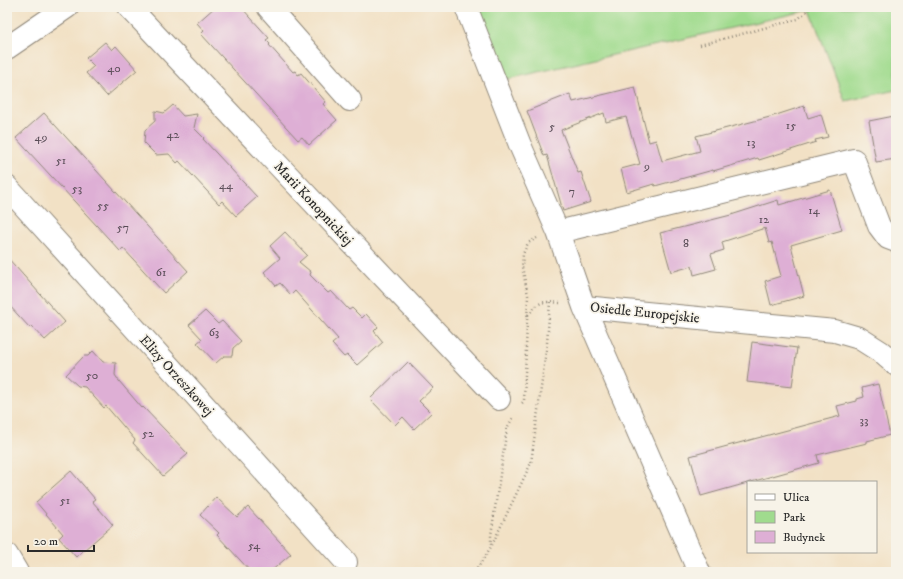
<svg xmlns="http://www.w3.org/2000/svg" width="903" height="579" viewBox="0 0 903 579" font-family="'IM FELL DW Pica',serif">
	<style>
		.green { fill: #a0db8e; stroke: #66835c }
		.building { fill: #deafd5 }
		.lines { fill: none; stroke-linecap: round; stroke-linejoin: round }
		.minor-casing { stroke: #8e8678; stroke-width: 24 }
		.path { stroke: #8e8678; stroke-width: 2.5; stroke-dasharray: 1 3; stroke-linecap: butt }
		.minor { stroke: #fff; stroke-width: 22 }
		.labels { text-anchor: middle; stroke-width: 3.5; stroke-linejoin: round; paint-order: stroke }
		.number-label { font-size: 12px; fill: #584c56 }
		.street-label { font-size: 14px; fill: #2b2b2b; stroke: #f7f3e8 }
	</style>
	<rect width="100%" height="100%" fill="#f7f3e8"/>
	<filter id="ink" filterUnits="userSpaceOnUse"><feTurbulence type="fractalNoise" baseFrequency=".025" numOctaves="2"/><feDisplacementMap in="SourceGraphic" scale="8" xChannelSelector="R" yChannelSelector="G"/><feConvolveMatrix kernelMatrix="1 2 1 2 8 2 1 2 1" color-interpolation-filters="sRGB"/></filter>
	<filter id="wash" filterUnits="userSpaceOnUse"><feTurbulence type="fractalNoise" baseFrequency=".012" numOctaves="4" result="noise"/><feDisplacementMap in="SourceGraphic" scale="16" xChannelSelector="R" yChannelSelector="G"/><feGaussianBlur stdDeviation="0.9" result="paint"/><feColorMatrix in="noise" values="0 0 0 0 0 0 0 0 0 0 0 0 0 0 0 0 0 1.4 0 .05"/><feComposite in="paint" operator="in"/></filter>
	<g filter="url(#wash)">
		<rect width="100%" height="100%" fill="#f2e1c5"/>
		<path class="green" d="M466,7H896V90L845,101L810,10L495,82Z"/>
		<g id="blocks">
			<path class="building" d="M215,7H241L269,38L266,40L270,44L269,45L293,72L295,71L298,75L301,73L326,102L323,104L337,120L309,145L302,137L298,140L201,34L204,31L197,23Z
				M105,42L112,50L116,46L137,70L107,96L86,73L94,66L86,58Z
				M635,87L649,142L656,140L662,161L700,151L696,136L770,117L804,106L808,118L821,114L828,137L815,140L816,142L759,160L758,158L713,171V170L655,186L654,184L627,192L621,169L640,164L626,117L606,122L604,113L561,130L578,173L581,172L591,202L563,211L547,155L544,156L527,111L570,94L573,102Z
				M173,105L183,116L197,114L194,128L204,138L203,139L257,197L236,216L222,201L219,204L179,161L177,163L169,154L156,155L144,143L145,130L155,121V111L164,113Z
				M44,113L188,271L164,293L123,248L120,251L16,138Z
				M894,116L896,128V159L876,162L869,121Z
				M830,190L842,230L791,245L804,296L771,305L765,281L781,276L772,242L769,243L765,228L722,242L724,250L711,254L716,269L694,275L692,266L671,272L660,233L731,215L778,200L779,205Z
				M285,232L307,255L299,262L311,272L310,275L328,293L331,291L349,310L352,308L362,318L366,314L378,327L374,331L383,342L357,365L347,355L344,357L332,344L338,339L295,291L291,295L280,283L276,286L264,272L280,258L270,246Z
				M7,257L65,322L45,340L32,326L30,328L7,303Z
				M205,311L218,324L222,321L241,341L233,348L232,356H224L216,363L197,343L202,339L189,325Z
				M752,342L797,348L792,387L747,382Z
				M93,351L103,362L116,363L115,375L119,381L142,408L143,407L188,454L163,476L133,443L135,440L106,406L104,408L85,387L78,386L66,375L84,356H88Z
				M408,362L433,388L419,401L431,413L414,429L403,417L395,425L370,399Z
				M878,384L890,435L867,441V443L817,455L819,463L701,496L690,456L840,416L837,406L857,401V399L864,397L862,388Z
				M71,471L95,499L92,501L113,525L76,557L59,538L63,534L36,502Z
				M216,497L237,517L248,507L291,554L270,572H251L217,535L219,533L200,515Z"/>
		</g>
	</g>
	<g filter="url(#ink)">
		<use href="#blocks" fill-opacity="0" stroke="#8e8678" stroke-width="1"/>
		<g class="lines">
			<g class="minor-casing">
				<path id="minor" d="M129,7L499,399
					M268,7L350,100
					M466,7L520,145L558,232L584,307L835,331L859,338L881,352L896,365
					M7,48L67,7
					M7,187L346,562
					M558,232L854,160L879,226L888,238L896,241
					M584,307L699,572
					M7,555L17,572"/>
			</g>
			<path class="path" d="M700,45L798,19L811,7
				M528,315C540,301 541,301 560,303
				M522,403L524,401L528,295L522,267L523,254L528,243L537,238
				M492,545L531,463L547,343L550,302
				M475,572L491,547V535L507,428L514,416"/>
			<use href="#minor" class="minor"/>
		</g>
	</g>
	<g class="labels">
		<g class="number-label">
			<text x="114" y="72">40</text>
			<text x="791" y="129">15</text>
			<text x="552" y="130">5</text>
			<text x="173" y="138">42</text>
			<text x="41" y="141">49</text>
			<text x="751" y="146">13</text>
			<text x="61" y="164">51</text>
			<text x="647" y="170">9</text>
			<text x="226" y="189">44</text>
			<text x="77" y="192">53</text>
			<text x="572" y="195">7</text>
			<text x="103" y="209">55</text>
			<text x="814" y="214">14</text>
			<text x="764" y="223">12</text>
			<text x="123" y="231">57</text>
			<text x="686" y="247">8</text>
			<text x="161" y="276">61</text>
			<text x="214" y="336">63</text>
			<text x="92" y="379">50</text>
			<text x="864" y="424">33</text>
			<text x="148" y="437">52</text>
			<text x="65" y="504">51</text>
			<text x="254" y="549">54</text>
		</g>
		<g class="street-label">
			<text transform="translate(314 203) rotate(47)" y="5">Marii Konopnickiej</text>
			<text transform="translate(645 312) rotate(6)" y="5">Osiedle Europejskie</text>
			<text transform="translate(177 375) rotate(48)" y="5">Elizy Orzeszkowej</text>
		</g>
	</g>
	<rect width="903" height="579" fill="none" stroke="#f7f3e8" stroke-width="24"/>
	<rect x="747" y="481" width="130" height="72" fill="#f7f3e8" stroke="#a5a39c"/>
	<rect x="755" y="494" width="20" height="6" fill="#ffffff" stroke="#a5a39c"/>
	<text x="783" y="501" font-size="12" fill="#2b2b2b">Ulica</text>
	<rect x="755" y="511" width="20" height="12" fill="#a0db8e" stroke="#a5a39c"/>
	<text x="783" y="521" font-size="12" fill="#2b2b2b">Park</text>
	<rect x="755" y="531" width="20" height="12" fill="#deafd5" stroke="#a5a39c"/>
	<text x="783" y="541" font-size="12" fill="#2b2b2b">Budynek</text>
	<path d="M28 545v6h66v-6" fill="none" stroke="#2b2b2b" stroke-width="2"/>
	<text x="34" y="545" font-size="12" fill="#2b2b2b" stroke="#f7f3e8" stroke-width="3" paint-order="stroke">20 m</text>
</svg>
